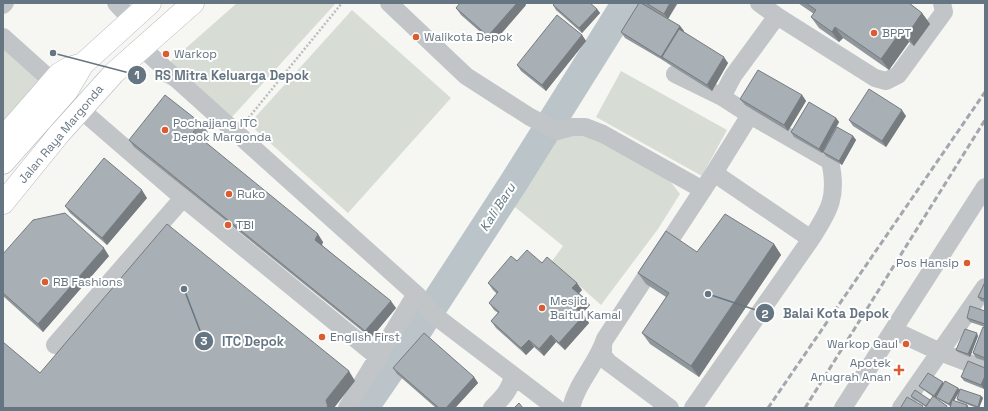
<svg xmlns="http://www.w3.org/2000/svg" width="988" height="411" viewBox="0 0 988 411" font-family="'Space Grotesk',sans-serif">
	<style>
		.green { fill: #d7ddd4 }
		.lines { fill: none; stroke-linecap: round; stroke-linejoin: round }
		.river { stroke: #bbc5c9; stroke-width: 29 }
		.major-casing { stroke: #b4b8bc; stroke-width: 23 }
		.path { stroke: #bbbdbf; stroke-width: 2.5; stroke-dasharray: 2 2; stroke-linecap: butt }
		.minor { stroke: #c1c5c8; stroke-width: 18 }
		.major { stroke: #fff; stroke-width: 22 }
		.rail { stroke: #a2a8ad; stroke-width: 3; stroke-dasharray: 6 3; stroke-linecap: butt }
		.wall { fill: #90979c }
		.shaded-wall { fill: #767b7f }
		.building { fill: #a8b0b5; stroke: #767b7f }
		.poi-dot { fill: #da5c2f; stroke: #fff; stroke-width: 1.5 }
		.labels { text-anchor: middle; stroke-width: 4; stroke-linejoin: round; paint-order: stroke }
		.poi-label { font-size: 12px; fill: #667582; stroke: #fff; text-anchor: start }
		.street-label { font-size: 12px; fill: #667582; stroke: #fff }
		.water-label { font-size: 13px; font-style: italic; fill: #63777f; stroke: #fff }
		.leader { fill: none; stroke: #667582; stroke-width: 1.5 }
		.callout-dot { fill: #667582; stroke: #fff; stroke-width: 1.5 }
		.mark-label { font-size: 12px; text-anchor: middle; font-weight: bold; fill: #fff }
		.callout-label { font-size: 13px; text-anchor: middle; font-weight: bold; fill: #667582; stroke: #fff; stroke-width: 4; stroke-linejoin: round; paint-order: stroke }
	</style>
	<rect width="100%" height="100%" fill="#f6f6f3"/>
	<path class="green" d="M237,3H336L232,117L153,77Z
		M352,10L451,98L348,213L249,124Z
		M3,44L45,83L3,124Z
		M621,71L727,130L702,176L596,117Z
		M583,134L664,173L680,194L658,229L601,305L552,261L563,246L510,203L545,144L555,138Z"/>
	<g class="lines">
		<path class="river" d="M364,408L417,331L514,182L626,3"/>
		<g class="major-casing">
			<path id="major" d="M3,138L59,74L69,68L83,64
				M3,163L67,91L83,64L150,3
				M3,203L59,134L114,73L193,3"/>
		</g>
		<path class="path" d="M246,121L342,3"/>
		<path class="minor" d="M116,3L132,20
			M389,3L466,76L530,117L557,131L572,127H585L603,134L703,190
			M759,3L777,16
			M3,5L5,3
			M3,37L52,81
			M141,47L418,296L434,315L556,408
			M675,74L722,97L750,115
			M722,97L733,76L777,16L875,78L886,81L898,75L944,12L942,3
			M80,109L183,198L379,358
			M714,173L811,239
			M893,330L940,352L985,369
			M55,345L183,198
			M603,346V355L608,362L670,408
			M347,408L416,294
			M492,408C503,397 510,391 513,375
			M571,408C577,382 597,364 605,339L714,173L750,115L830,161C838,196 830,210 811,239L693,408
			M843,408L985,187
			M901,408L985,287"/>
		<use href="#major" class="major"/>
		<path class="rail" d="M768,408L985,92
			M805,408L985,120"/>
	</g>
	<path class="wall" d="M639,3H678L668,19L680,26L684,31V32L728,63L712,91L667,63L666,62L625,38L621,32Z
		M798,3H909L922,13L930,24L914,46L909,42L889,70L843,38L839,42L819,28L811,17L814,14Z
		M526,5L493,43L461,15L456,8Z
		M553,5L597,9L600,13L582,33L556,10Z
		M582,35L586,41L546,91L521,71L517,65Z
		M802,95L806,101L788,131L745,105L740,99Z
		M906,116L886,147L853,126L849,120Z
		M836,118L839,122L822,153L794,137L791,132Z
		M202,124L208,132L200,138L323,242L322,245L396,308L371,338L134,147L129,140Z
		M853,136L856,140L842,165L826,156L823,152Z
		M147,198L107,245L70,213L65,206Z
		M774,244L781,255L699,377L650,344L642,333L666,297L646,284L638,273L697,252Z
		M3,254L109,256L43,332L3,296Z
		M517,261L542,263L582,290L579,293L584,298L590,305L582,314L589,323L565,350L556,342L544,356L534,347L526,355L496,328L491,321L498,313L494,310L489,303L497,294L493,290L488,283Z
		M985,282V302L981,301L978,297Z
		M985,311V327L970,322L967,318Z
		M985,328V361L976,358L973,353Z
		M978,336L970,357L958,352L956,350Z
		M393,368L474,377L478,383L455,408H436L397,374Z
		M985,368V387L984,389L964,381L961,377Z
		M943,382L944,384L958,388L960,390L954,401L967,405L969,408H950V406L938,399L936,397L938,393L935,398L921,388L919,386Z
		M911,396L930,400L926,407L912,398Z
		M981,396L983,398L979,408H977L958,401L957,399Z"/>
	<path class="shaded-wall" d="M517,3H525L526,5L493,43L488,36Z
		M670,3H677L668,19L664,14Z
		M597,9L600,13L582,33L579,28Z
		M922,13L930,24L914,46L907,35Z
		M680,26L684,31L667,60L662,57L666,63L661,57Z
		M835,27L843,38L839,42L832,32Z
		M901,31L909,42L889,70L881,59Z
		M582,35L586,41L546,91L542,85Z
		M724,57L728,63L712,91L707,85Z
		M802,95L806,101L788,131L784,125Z
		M902,110L906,116L886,147L882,141Z
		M836,118L839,122L822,153L819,149Z
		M853,136L856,140L842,165L839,161Z
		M142,190L147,198L107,245L102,238Z
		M318,234L323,242L321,247L315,240Z
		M774,244L781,255L699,377L691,366Z
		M104,248L109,256L43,332L38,324Z
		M577,283L582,290L577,295L572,288Z
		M584,298L590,305L580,316L575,308Z
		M391,301L396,308L371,338L365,331Z
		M584,315L589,323L565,350L559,343Z
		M977,333L978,336L970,357L968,354Z
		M551,335L556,342L544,356L539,349Z
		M529,340L534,347L526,355L521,348Z
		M349,371L355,381L334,408H328L326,400Z
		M985,376V387L984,389L981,385Z
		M474,377L478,383L455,408H446Z
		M943,382L944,384L935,398L934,396Z
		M958,388L960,390L951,406L949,404Z
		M981,396L983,398L979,408L978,407Z
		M967,405L969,408H966Z"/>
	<path class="building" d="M460,3H517L488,36L456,8Z
		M555,3H590L597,9L579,28L553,5Z
		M639,3H641L680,26L661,57L621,32Z
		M646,3H670L664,14Z
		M806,3H909L922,13L907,35L901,31L881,59L835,27L832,32L811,17L816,10Z
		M557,15L582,35L542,85L517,65Z
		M679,29L724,57L707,85L662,57Z
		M758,70L802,95L784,125L740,99Z
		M869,89L902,110L882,141L849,120Z
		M165,95L202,124L193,132L318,234L315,240L391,301L365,331L129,140Z
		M809,102L836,118L819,149L791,132Z
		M837,127L853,136L839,161L823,152Z
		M104,158L142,190L102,238L65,206Z
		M65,213L104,248L38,324L3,293V254L33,220Z
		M725,214L774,244L691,366L642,333L669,293L638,273L666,231L697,252Z
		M167,224L349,371L326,400L328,408H3V342L40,373Z
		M527,250L542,263L547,257L577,283L572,288L584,298L575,308L584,315L559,343L551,335L539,349L529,340L521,348L491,321L499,312L489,303L498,292L488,283L511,256L517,261Z
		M985,282V299L978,297Z
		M970,306L985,311V324L967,318Z
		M983,327L985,328V358L973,353Z
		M965,329L977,333L968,354L956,350Z
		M424,333L474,377L446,408H439L393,368Z
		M968,361L985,368V376L981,385L961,377Z
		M928,373L943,382L934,396L919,386Z
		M945,381L958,388L949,404L936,397Z
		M960,389L981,396L978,407L957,399Z
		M915,390L930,400L926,406L911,396Z
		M933,396L947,406L946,408H925Z
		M907,397L923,406L922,408H904L901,407Z
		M952,400L967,405L966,408H950Z
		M519,403L523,408H514Z"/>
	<g class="poi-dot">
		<circle cx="874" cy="33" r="4"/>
		<circle cx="416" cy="37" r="4"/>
		<circle cx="166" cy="54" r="4"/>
		<circle cx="165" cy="130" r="4"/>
		<circle cx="229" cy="194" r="4"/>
		<circle cx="228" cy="225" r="4"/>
		<circle cx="967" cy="263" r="4"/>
		<circle cx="45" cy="282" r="4"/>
		<circle cx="542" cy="308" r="4"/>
		<circle cx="322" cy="337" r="4"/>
		<circle cx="906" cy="344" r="4"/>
		<path d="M897 364h4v4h4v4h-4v4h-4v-4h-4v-4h4z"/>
	</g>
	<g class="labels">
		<g class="poi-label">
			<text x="882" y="37">BPPT</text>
			<text x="424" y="41">Walikota Depok</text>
			<text x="174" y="58">Warkop</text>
			<text x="173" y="127">Pochajjang ITC<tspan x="173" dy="14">Depok Margonda</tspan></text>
			<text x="237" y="198">Ruko</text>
			<text x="236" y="229">TBI</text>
			<text x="959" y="267" text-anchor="end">Pos Hansip</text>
			<text x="53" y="286">RB Fashions</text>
			<text x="550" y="305">Mesjid<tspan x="550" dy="14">Baitul Kamal</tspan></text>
			<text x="330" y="341">English First</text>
			<text x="898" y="348" text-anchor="end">Warkop Gaul</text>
			<text x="891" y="367" text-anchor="end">Apotek<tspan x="891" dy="14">Anugrah Anan</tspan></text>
		</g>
		<g class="street-label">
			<text transform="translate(61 134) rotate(-50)" y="4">Jalan Raya Margonda</text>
		</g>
		<g class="water-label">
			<text transform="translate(497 207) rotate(-57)" y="5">Kali Baru</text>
		</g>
	</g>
	<path class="leader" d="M53 53L137 75M708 294L765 313M184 289L204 341"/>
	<g class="callout-dot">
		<circle cx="53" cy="53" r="4"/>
		<circle cx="708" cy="294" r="4"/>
		<circle cx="184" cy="289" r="4"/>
		<circle cx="137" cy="75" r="10"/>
		<circle cx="765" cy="313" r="10"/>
		<circle cx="204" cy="341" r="10"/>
	</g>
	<g class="mark-label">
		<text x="137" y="79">1</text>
		<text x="765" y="318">2</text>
		<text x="204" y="345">3</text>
	</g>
	<g class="callout-label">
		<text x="232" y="80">RS Mitra Keluarga Depok</text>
		<text x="836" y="318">Balai Kota Depok</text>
		<text x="253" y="346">ITC Depok</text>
	</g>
	<rect width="988" height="411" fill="none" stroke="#667582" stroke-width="8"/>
</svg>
